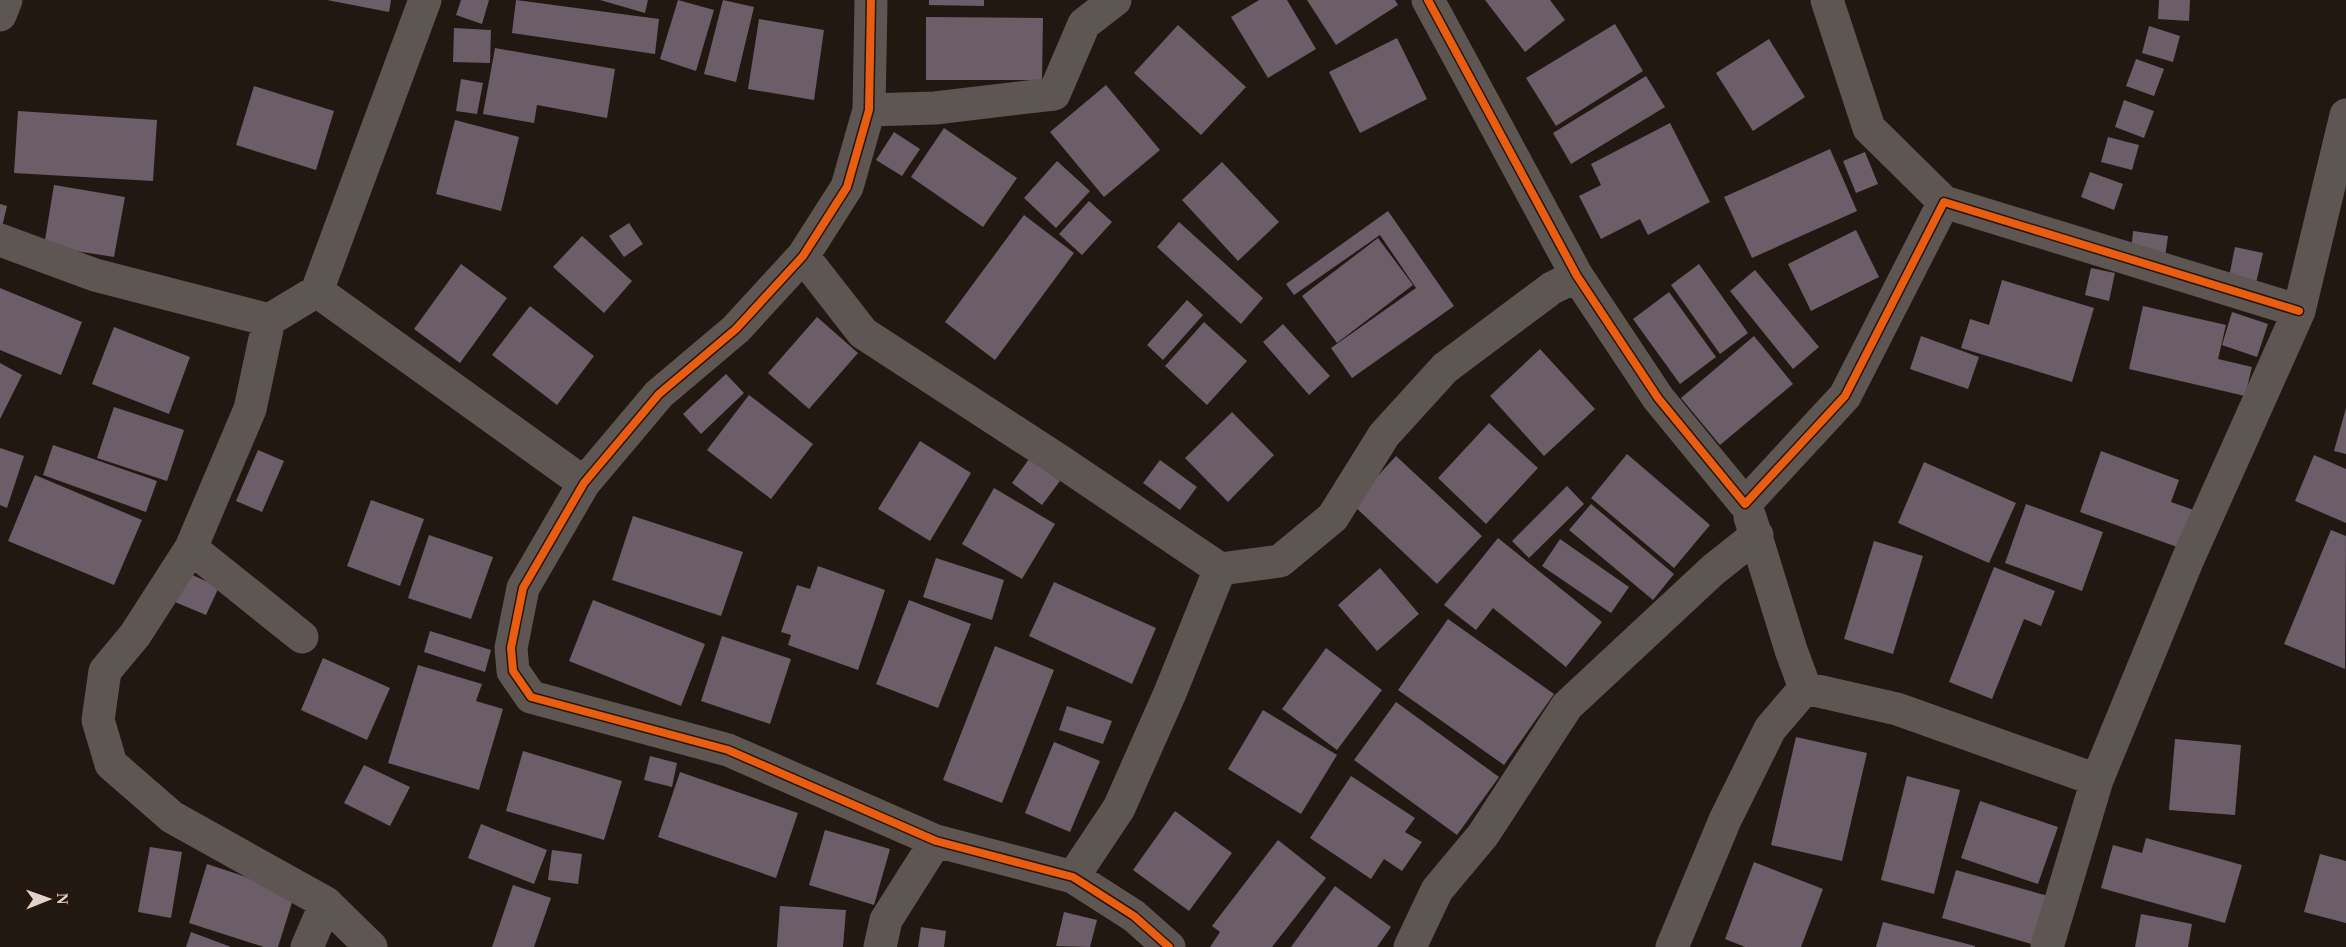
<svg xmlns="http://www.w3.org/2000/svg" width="2346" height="947" viewBox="0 0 2346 947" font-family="'Times New Roman',serif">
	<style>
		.building { fill: #6b5e69 }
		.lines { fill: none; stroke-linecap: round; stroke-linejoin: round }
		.minor { stroke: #5e5652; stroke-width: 33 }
		.cycleway-casing { stroke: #29160b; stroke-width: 11 }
		.cycleway { stroke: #e95d12; stroke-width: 8 }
	</style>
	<rect width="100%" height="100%" fill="#221812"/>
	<path class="building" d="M327,0H391L389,12Z
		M461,0H489L482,24L456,15Z
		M516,0L659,19L655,54L512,33Z
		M600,0H648L645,13Z
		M678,0L714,10L696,71L660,59Z
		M723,0L754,7L736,82L704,74Z
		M929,0H984V6L929,5Z
		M1259,0H1287L1316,49L1268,78L1231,17Z
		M1307,0H1395L1398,5L1336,45Z
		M1485,0H1550L1565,20L1525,52Z
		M2159,0H2190L2189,21L2158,19Z
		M926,17L1043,18L1042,80H926Z
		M759,19L824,30L814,100L748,89Z
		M1615,24L1643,71L1556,126L1526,78Z
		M1178,25L1246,87L1201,135L1134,73Z
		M2149,26L2180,36L2173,62L2142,53Z
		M454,28L491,30L490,63L453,62Z
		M1397,38L1427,99L1360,133L1329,72Z
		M1769,39L1805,97L1753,131L1716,73Z
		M495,48L615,69L607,118L537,105L534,123L483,114Z
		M2136,59L2164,69L2154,96L2126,86Z
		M1646,76L1665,107L1571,164L1553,133Z
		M461,79L483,83L477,114L456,111Z
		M1106,85L1160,150L1104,197L1050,132Z
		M254,86L334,111L316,170L236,145Z
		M2124,100L2154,111L2144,138L2115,127Z
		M18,111L157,120L153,181L14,173Z
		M455,120L519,137L501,211L436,194Z
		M1670,123L1710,202L1648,235L1640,219L1601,239L1579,196L1601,185L1591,164Z
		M944,128L1017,178L983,227L911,177Z
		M894,132L920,149L902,176L876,160Z
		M2108,137L2139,145L2132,170L2101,162Z
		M1830,149L1857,211L1752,258L1724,197Z
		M1865,152L1878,184L1856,193L1843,161Z
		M1057,161L1090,191L1056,228L1024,198Z
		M1222,162L1279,222L1238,261L1182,200Z
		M2090,172L2123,184L2114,210L2081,197Z
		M54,185L125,197L114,257L44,246Z
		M1089,201L1112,222L1082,255L1059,234Z
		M0,204L7,206L2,227L0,226Z
		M1388,211L1454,306L1352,378L1331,348L1416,288L1380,235L1294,295L1286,284Z
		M1024,215L1074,253L995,360L945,322Z
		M1179,222L1263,298L1241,324L1157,247Z
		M629,223L643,244L624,257L609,236Z
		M1856,230L1879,277L1811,311L1788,264Z
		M2133,231L2168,236L2165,257L2131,253Z
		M582,236L632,281L604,313L553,267Z
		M1378,238L1413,285L1337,343L1302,296Z
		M2235,247L2263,253L2256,283L2229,277Z
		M461,264L507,298L460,363L414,329Z
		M1699,264L1748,333L1720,354L1671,285Z
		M2091,268L2115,273L2109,301L2085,295Z
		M1755,270L1819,347L1793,369L1730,291Z
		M2002,280L2094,308L2072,382L1961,348L1970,319L1989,325Z
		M0,288L82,322L61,375L0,350Z
		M1669,292L1716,357L1680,384L1633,319Z
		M1187,300L1203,315L1163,360L1147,345Z
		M530,306L594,356L557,405L492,355Z
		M2143,306L2226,325L2218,359L2252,367L2245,396L2129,369Z
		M2232,312L2268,324L2257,357L2222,345Z
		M817,317L858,353L809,409L768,373Z
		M1204,322L1247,361L1207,405L1165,366Z
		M1283,324L1330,376L1309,395L1263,342Z
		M114,327L190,357L169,414L92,384Z
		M1754,336L1793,384L1720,445L1681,398Z
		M1921,336L1979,357L1968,389L1910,369Z
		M1540,349L1595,409L1544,456L1490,396Z
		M0,363L22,375L0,419Z
		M726,374L744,393L701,434L683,414Z
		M749,395L813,444L771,499L707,450Z
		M114,407L184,430L167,481L97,458Z
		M2346,408V454L2334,451Z
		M1232,412L1274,455L1228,502L1185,458Z
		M1489,423L1538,468L1486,524L1438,478Z
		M920,441L971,473L930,541L878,509Z
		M53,445L157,481L146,512L43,475Z
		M0,448L24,456L7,508L0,505Z
		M258,450L284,461L262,512L236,501Z
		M2101,451L2179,480L2171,502L2205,514L2191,552L2080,512Z
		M1627,454L1710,525L1674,568L1591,498Z
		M2314,455L2346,469V523L2295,501Z
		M1396,456L1482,536L1437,584L1352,504Z
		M1029,459L1060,481L1042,505L1012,483Z
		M1160,460L1197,487L1180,510L1143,483Z
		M1924,462L2016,503L1989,563L1898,523Z
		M35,475L142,520L114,585L8,541Z
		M1567,486L1584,504L1529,558L1512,541Z
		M994,488L1055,524L1022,579L962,544Z
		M371,500L424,519L400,586L347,566Z
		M1591,504L1674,574L1653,600L1569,530Z
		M2026,504L2103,532L2082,591L2005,563Z
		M633,516L743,552L721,616L612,580Z
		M2331,530L2346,536L2345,669L2284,644Z
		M429,535L493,557L471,619L408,598Z
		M1498,538L1602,622L1566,667L1493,608L1476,630L1444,605Z
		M1560,539L1629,587L1611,613L1542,566Z
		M1874,541L1923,556L1893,654L1844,639Z
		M936,558L1004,580L992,620L923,597Z
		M818,566L885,590L858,670L788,645L791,635L781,632L797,585L810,589Z
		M1994,567L2055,591L2041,626L2024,619L1992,699L1949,682Z
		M1380,568L1419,614L1377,651L1338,605Z
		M188,573L219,587L206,615L175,602Z
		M1054,582L1156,628L1132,684L1029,636Z
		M593,600L705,644L681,706L569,661Z
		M909,600L971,624L938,708L876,684Z
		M1448,619L1554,694L1504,765L1398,690Z
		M430,631L491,650L485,672L424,652Z
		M722,636L791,659L770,724L701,701Z
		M995,646L1054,670L1002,803L943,780Z
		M1326,648L1382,690L1337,750L1282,709Z
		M323,658L390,688L367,740L301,710Z
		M418,665L482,684L476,701L503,709L479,790L388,763Z
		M1396,702L1499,777L1457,835L1354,760Z
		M1067,706L1112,721L1103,744L1059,730Z
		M1263,710L1337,755L1301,814L1228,769Z
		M1796,737L1867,753L1842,861L1771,845Z
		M2175,739L2241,745L2235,815L2169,810Z
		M1054,742L1100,761L1070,832L1025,813Z
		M523,751L622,781L604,840L506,811Z
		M650,756L677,763L672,787L644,780Z
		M364,765L410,787L390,826L344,803Z
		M680,772L798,813L776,878L658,837Z
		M1351,776L1415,818L1405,832L1422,842L1402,871L1384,859L1371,879L1310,838Z
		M1907,776L1960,790L1934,894L1881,880Z
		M1980,801L2058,827L2038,884L1961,858Z
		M1175,811L1232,853L1189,911L1133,870Z
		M481,824L547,850L534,884L468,858Z
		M825,830L890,849L874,905L809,885Z
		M2146,838L2242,865L2225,923L2101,888L2113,845L2142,853Z
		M1278,840L1326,878L1272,947H1210L1220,932L1212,926Z
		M150,847L182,852L171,918L138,912Z
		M552,850L582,854L578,884L548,880Z
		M2320,854L2346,861V923L2304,912Z
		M1754,862L1823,889L1801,947H1745L1725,939Z
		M207,864L295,893L278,947H264L189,923Z
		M1956,870L2052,897L2038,946L1942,918Z
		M513,885L551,898L534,947H492Z
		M1335,886L1391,927L1377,947H1291Z
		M780,906L846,910L843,947H777Z
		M1064,912L1097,920L1090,947L1056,946Z
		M2141,914L2192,924L2188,947H2135Z
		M1883,922L1975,946V947H1876Z
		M921,927L946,931L944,947H918Z
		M191,932L231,947H186Z"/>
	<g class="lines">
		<path class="minor" d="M871,0L869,110L847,187L803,256L736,329L659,394L584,483L523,588L511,648L513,671L531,697L728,750L936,841L1073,877L1134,916L1169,947
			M1428,0L1577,276L1658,398L1745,504L1845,396L1944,202L2299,311
			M1827,0L1869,128L1944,202
			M0,15L6,0
			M869,110L935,108L1054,94L1084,24L1115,0
			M0,240L95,275L269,320L317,291L425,0
			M803,256L863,333L1060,461L1220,569L1280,561L1333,517L1384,435L1445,368L1552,288L1577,276
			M317,291L584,483
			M269,320L250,409L191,548L135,635L105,671L98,720L111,764L172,817L326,903L371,947
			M1750,517L1791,650L1805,688L1897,709L2097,780
			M191,548L302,637
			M1073,877L1119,808L1170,693L1220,569
			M307,947L326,903
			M880,947L886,920L936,841
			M1410,947L1437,890L1483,835L1567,706L1713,570L1757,535
			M1672,947L1725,820L1770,729L1805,688
			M2047,947L2097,780L2188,559L2299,311L2346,115"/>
		<g class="cycleway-casing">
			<path id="cycleway" d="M871,0L869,110L847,187L803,256L736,329L659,394L584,483L523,588L511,648L513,671L531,697L728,750L936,841L1073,877L1134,916L1169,947
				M1428,0L1577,276L1658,398L1745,504L1845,396L1944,202L2299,311"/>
		</g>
		<use href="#cycleway" class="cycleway"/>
	</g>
	<g transform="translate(48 899) rotate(89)" stroke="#29160b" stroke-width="4.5" paint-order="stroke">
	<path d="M0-4.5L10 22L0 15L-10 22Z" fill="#e1d3cc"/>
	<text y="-9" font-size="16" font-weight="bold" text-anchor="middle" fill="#e1d3cc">N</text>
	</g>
</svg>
